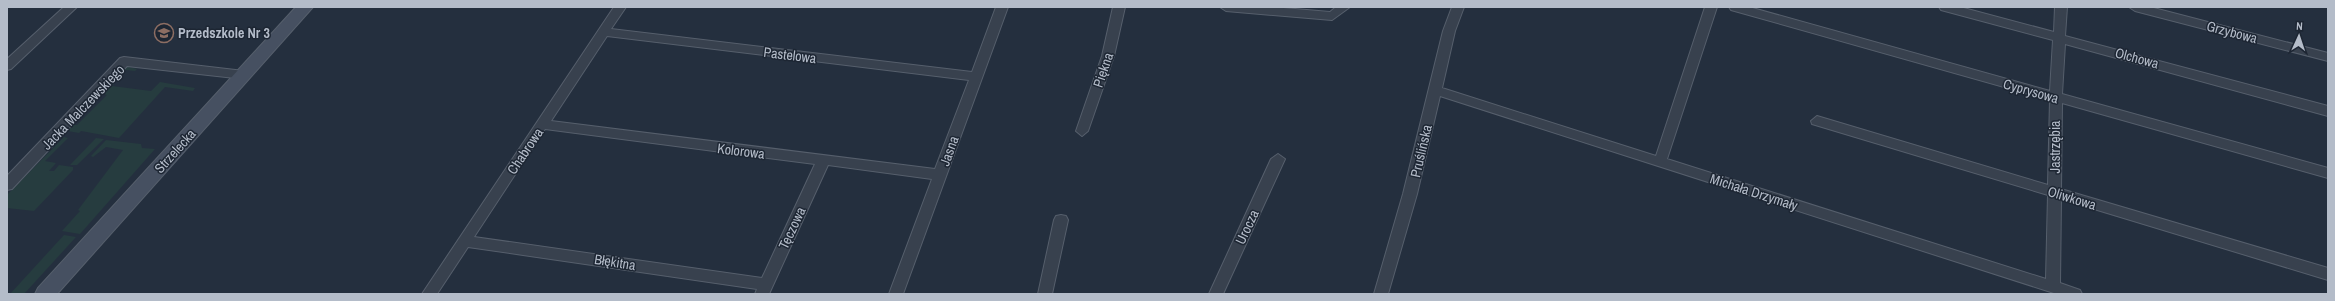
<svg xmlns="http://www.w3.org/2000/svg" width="2335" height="301" viewBox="0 0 2335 301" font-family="'Archivo Narrow',sans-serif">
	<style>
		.green { fill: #263c3f }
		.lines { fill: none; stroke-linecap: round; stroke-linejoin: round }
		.street-casing { stroke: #565f6c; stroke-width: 2 }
		.secondary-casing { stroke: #565f6c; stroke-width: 2 }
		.street { fill: #38414e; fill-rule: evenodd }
		.secondary { fill: #465061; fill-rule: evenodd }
		.labels { text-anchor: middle; stroke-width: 3; stroke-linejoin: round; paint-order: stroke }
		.street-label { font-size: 14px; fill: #b4bcc9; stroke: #1d2633 }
		.poi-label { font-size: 14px; font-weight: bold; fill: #b4bcc9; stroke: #1d2633; text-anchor: start }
	</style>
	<rect width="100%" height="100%" fill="#242f3e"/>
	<path class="green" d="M125,66L137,69L135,71L126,70L112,86L151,91L160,82L195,88L193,91L165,87L119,138L81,131L79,133L62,130L67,125H77L107,95L99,93Z
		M64,137L68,138L45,161L56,163L49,171H54L59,165L73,167V170L34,211L7,208V195Z
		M96,138L104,139L77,165H70Z
		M106,140L141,144L142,148L155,149L80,234L62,231L80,211L78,210L123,150L106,147L93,157L91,156Z
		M64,235L76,237L24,294H10Z"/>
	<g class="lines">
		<g class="street-casing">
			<path id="street" d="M64,7H77L11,69L7,70V59Z
				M614,7H626L611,29L972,72L996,7H1008L903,294H889L932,179L828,165L769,294H755L757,289L468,247L437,294H422ZM607,36L969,80L935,169L551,121ZM545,129L815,164L762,278L474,237Z
				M1113,7H1125L1114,56L1088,131L1082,136L1076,131L1102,56Z
				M1220,7H1272L1330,12L1336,7H1350L1332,20L1226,11Z
				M1452,7H1464L1455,31L1442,88L1656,156L1705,7H1717L1667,159L2046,279L2048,195L1812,124L1811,121L1817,116L2048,185L2050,100L1731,10L1729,7H1749L2050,91L2053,40L1941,10L1939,7H1960L2054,32L2055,7H2067L2065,36L2328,106V116L2065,44L2062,94L2328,168V178L2062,103L2061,189L2328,268V280L2061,199L2060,283L2080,290L2082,294H2057L1440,96L1417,194L1388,294H1374L1403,194L1443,31Z
				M2129,7H2150L2328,53V61L2135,11Z
				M124,57L244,71L250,75L244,79L127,66L12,189L7,190V176L120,58Z
				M1278,154L1285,159L1223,294H1209L1271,159Z
				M1061,215L1066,216L1068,220L1052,294H1038L1054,220L1056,216Z"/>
		</g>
		<g class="secondary-casing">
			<path id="secondary" d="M296,7H313L57,294H35L38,288Z"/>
		</g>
		<use href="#street" class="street"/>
		<use href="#secondary" class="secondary"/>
	</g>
	<defs>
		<g id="school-ring" transform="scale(1)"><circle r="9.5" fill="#1d2633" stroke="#8d6e63" stroke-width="1.5"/><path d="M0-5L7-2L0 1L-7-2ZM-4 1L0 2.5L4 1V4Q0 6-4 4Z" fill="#8d6e63"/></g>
	</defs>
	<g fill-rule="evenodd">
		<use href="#school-ring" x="164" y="33"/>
	</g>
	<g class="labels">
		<g class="street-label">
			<text transform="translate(2232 32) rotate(15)" y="5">Grzybowa</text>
			<text transform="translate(790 55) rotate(7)" y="5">Pastelowa</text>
			<text transform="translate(2137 58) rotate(15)" y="5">Olchowa</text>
			<text transform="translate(1103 70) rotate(-71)" y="5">Piękna</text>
			<text transform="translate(2031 91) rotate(16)" y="5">Cyprysowa</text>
			<text transform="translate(83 107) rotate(-46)" y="5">Jacka Malczewskiego</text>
			<text transform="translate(2055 147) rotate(-90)" y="5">Jastrzębia</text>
			<text transform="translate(175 151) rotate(-48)" y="5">Strzelecka</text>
			<text transform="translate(525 151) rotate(-56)" y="5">Chabrowa</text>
			<text transform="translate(741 151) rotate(7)" y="5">Kolorowa</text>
			<text transform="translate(949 151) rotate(-70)" y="5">Jasna</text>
			<text transform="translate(1421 151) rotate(-77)" y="5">Pruślińska</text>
			<text transform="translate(1754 192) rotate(18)" y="5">Michała Drzymały</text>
			<text transform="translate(2072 198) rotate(17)" y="5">Oliwkowa</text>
			<text transform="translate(1247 227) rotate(-65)" y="5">Urocza</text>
			<text transform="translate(792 228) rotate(-65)" y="5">Tęczowa</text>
			<text transform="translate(615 262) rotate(9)" y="5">Błękitna</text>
		</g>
		<g class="poi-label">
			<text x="178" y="38">Przedszkole Nr 3</text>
		</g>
	</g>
	<rect width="2335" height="301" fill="none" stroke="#b4bcc9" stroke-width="16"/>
	<g transform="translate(2299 36) rotate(3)" stroke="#1d2633" stroke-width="3" paint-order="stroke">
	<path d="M0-3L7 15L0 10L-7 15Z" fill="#b4bcc9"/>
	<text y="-6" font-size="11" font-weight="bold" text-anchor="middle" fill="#b4bcc9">N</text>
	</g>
</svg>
